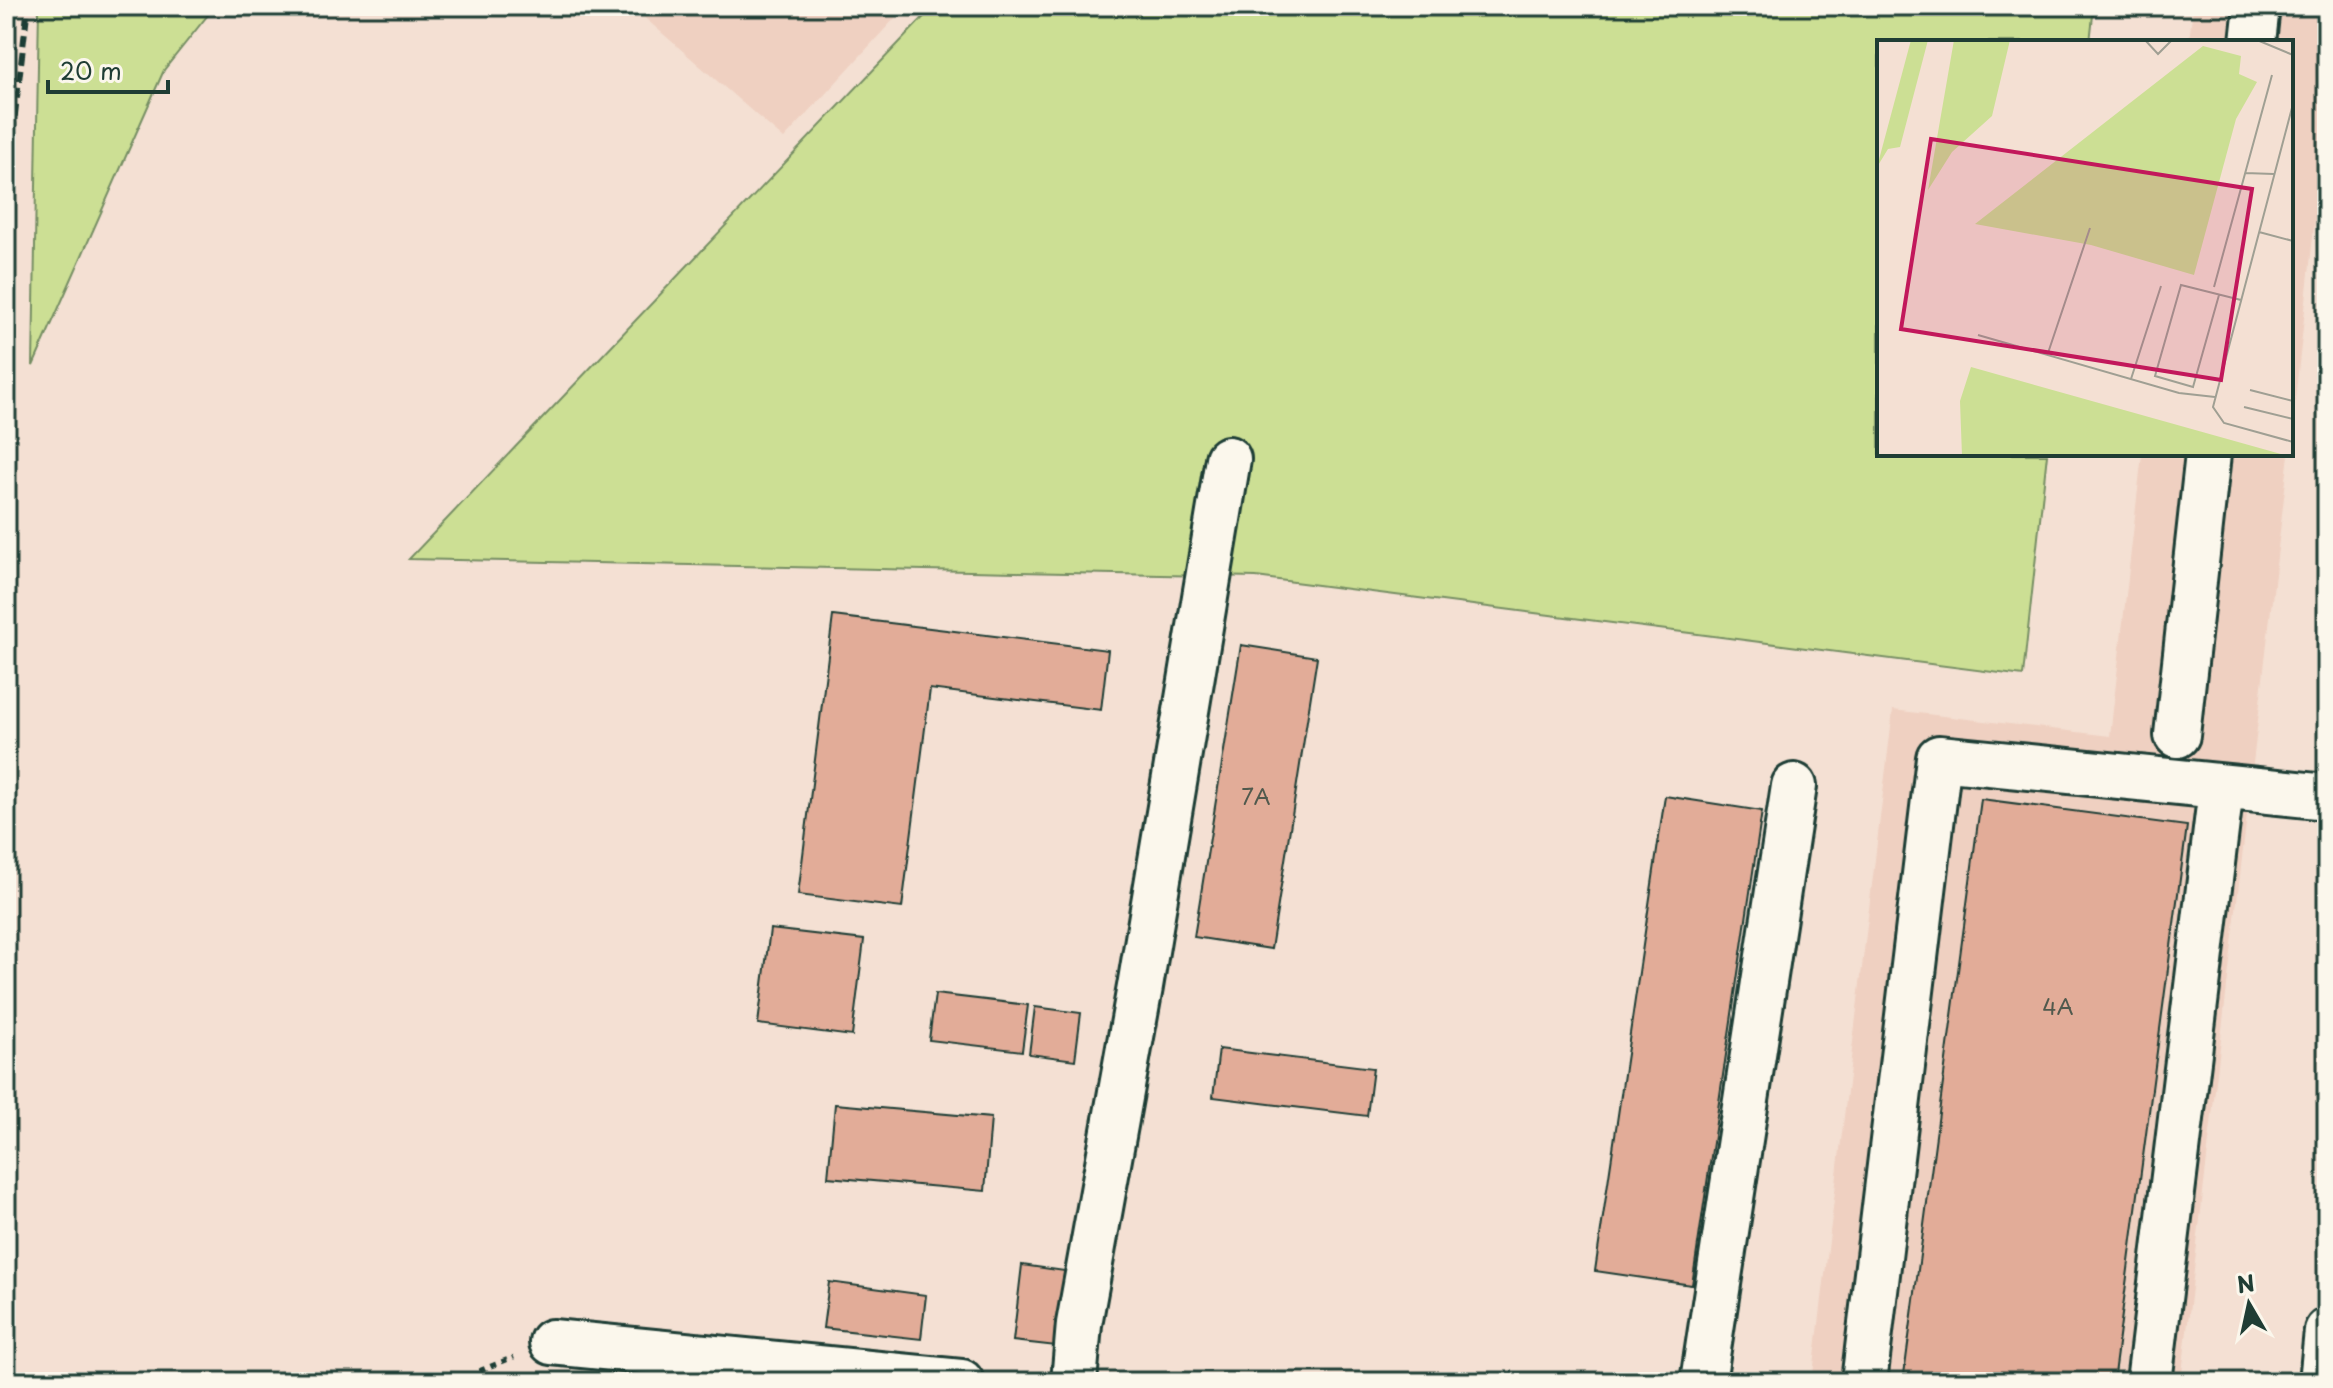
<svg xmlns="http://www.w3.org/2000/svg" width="2333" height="1388" viewBox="0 0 2333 1388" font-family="'Playpen Sans',sans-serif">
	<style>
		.built { fill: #efd0c1 }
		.green { fill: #ccdf94; stroke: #768e64; stroke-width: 2 }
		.building { fill: #e2ac98; stroke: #1f3d34; stroke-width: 2 }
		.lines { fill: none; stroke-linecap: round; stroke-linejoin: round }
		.minor-casing { stroke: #1f3d34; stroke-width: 50 }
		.path { stroke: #1f3d34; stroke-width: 5; stroke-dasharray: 6 6; stroke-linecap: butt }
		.minor { stroke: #fbf7ec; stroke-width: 44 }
		.rail { stroke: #1f3d34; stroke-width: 6; stroke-dasharray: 12 6; stroke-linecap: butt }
		.labels { text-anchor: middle; stroke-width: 8; stroke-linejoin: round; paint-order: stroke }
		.number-label { font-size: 22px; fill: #50594d }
		.inset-road { fill: none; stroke: #9f9f93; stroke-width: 2 }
		.view { fill: #c2185b; fill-opacity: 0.15; stroke: #c2185b; stroke-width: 4 }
		.inset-edge { fill: none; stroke: #1f3d34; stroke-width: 4 }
	</style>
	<rect width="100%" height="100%" fill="#f4e0d3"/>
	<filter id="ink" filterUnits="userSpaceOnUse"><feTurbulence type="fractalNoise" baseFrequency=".0125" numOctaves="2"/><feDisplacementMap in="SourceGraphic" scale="16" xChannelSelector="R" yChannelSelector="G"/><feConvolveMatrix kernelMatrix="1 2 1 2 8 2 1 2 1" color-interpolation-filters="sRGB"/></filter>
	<g filter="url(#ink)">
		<path class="built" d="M631,6H906L784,139Z
			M2193,6H2327V110L2291,436V42H2189Z
			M2142,454H2289L2181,1382H1812L1893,710L2110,736Z"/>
		<path class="green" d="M39,6H215L164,70L33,366Z
			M934,6H2094L2090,42H1879V454H2047L2023,676L1256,577L409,559Z"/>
		<path class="building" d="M833,616L1108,650L1101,710L930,689L902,908L798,895Z
			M1241,645L1317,657L1271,949L1194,937Z
			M1665,796L1762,811L1692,1285L1595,1271Z
			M1981,799L2187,826L2113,1382H1903Z
			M770,929L864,940L852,1036L758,1024Z
			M935,994L1028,1005L1022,1051L929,1040Z
			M1035,1007L1081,1013L1075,1060L1029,1054Z
			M1219,1049L1373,1068L1367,1116L1213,1097Z
			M835,1104L991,1118L985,1191L828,1177Z
			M1022,1265L1065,1271L1056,1346L1013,1341Z
			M829,1282L926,1295L921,1339L823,1328Z"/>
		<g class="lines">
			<g class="minor-casing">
				<path id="minor" d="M2253,42L2257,6
					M2177,735L2208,454
					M552,1342L961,1382
					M1074,1382L1079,1324L1140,987L1228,459
					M1703,1382L1794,786
					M1864,1382L1939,758L2327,797
					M2149,1382L2221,789
					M2322,1382L2327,1331"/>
			</g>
			<path class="path" d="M474,1382L481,1370L514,1357"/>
			<use href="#minor" class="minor"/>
			<path class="rail" d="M6,188L28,6"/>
		</g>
	</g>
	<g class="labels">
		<g class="number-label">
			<text x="1256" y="805">7А</text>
			<text x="2058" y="1015">4А</text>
		</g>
	</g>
	<g transform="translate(1877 40)">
		<rect width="416" height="416" fill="#f4e0d3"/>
		<path d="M34,0H51L23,107L11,109L0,127ZM77,0H133L115,76L75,112L51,150ZM326,6L364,16L362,34L380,42L359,79L317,235L214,205L98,184ZM94,327L411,416H85L83,361Z" fill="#ccdf94"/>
		<path class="inset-road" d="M268,0L281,14L295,0M380,0L416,15M416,64L336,367L347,383L416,402M368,133L397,134M382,192L416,201M337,247L395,35M342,255L316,347L278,336L304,245L364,260M101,295L302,353L338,357M171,313L213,188M254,339L284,246M373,350L416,361M367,367L416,379"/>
		<path class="view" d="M54,99L375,149L344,340L24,289Z"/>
		<rect width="416" height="416" class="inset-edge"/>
	</g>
	<rect width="2333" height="1388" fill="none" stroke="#fbf7ec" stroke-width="32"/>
	<rect x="16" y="16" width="2301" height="1356" fill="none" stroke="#1f3d34" stroke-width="3" filter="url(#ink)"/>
	<g transform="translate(2249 1304) rotate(351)" stroke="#fbf7ec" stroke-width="6" paint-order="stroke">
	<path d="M0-6L14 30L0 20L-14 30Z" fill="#1f3d34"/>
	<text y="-12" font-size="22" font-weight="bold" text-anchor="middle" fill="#1f3d34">N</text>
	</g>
	<path d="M48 80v12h120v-12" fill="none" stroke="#1f3d34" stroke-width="4"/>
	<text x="60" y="80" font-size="24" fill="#1f3d34" stroke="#fbf7ec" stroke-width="6" paint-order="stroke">20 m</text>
</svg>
